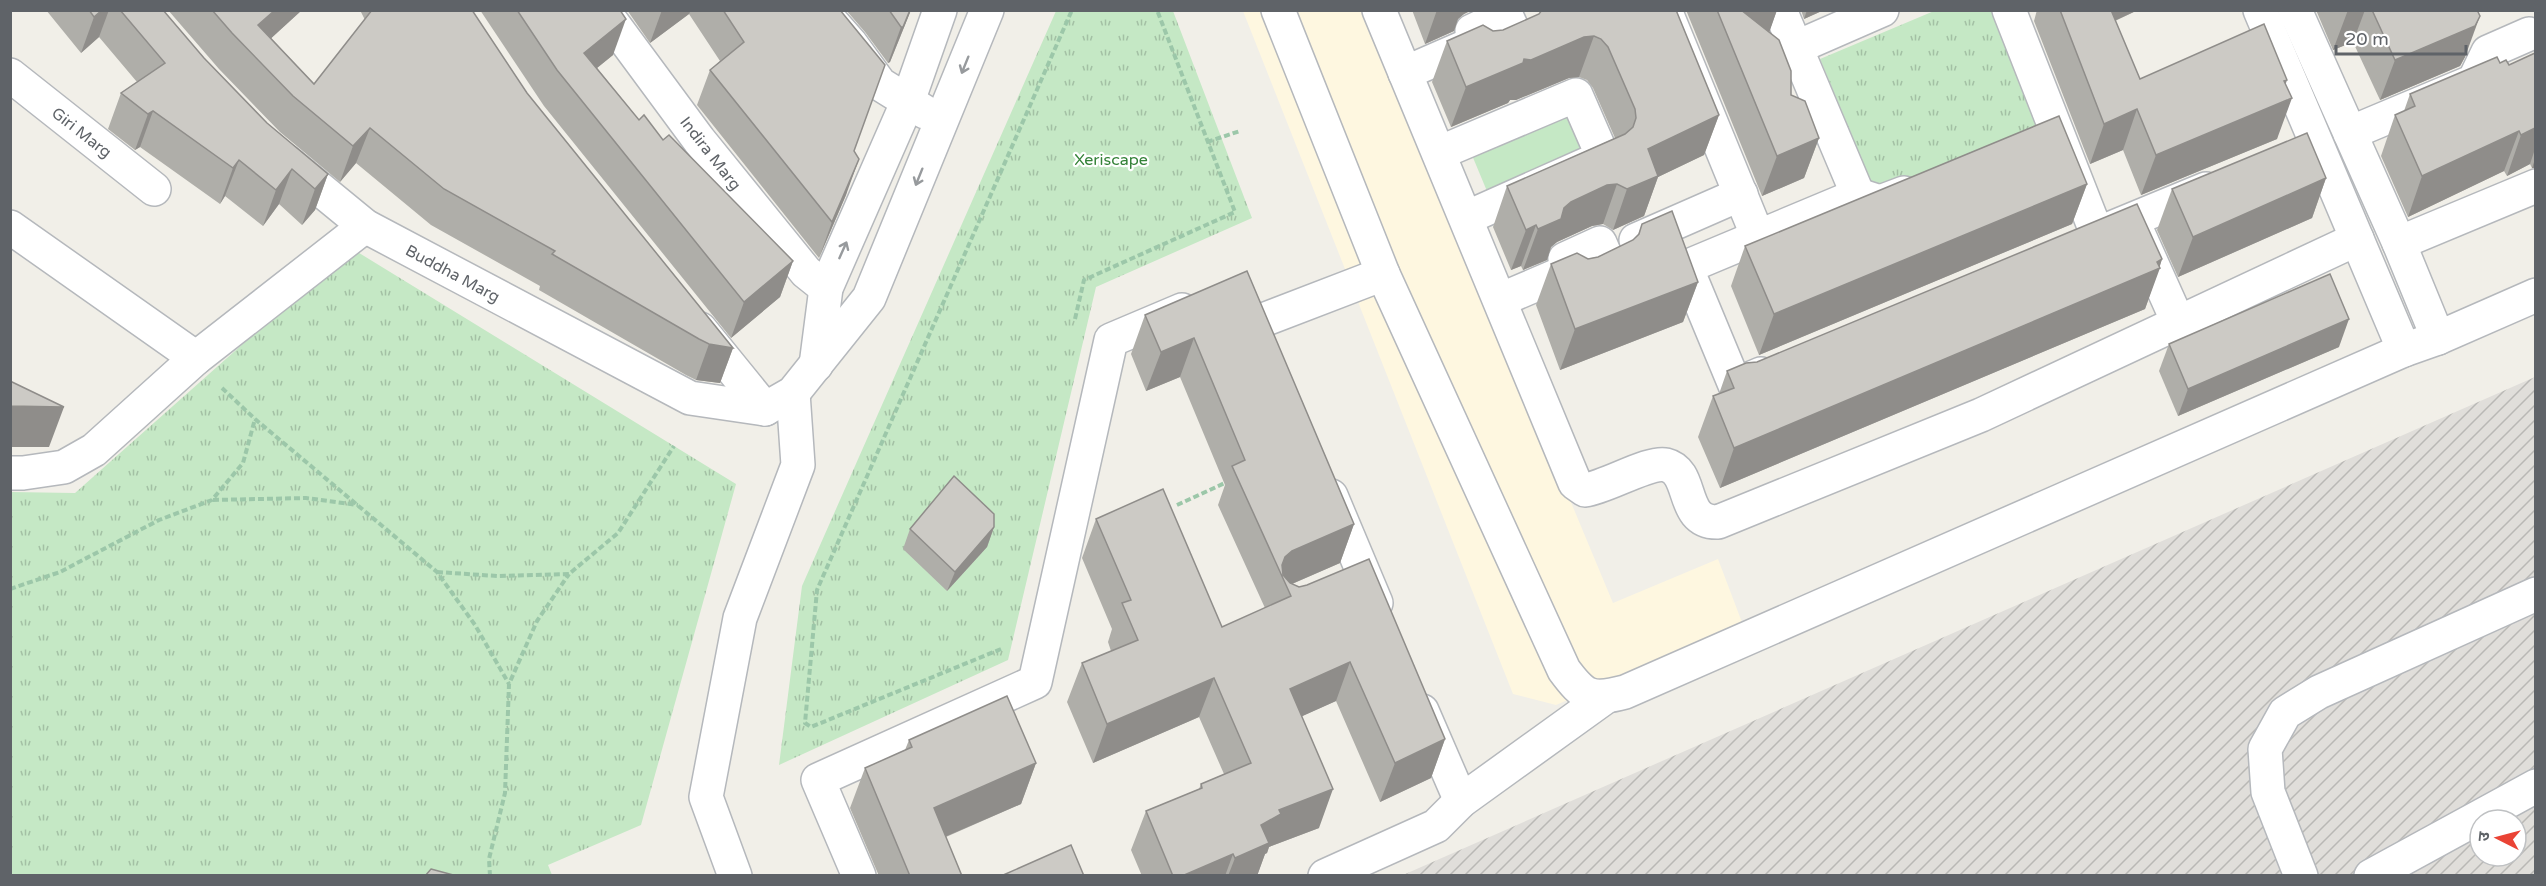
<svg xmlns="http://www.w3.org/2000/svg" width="2546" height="886" viewBox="0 0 2546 886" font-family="'Varela Round','Noto Sans Devanagari',sans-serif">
<defs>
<pattern id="industrial-furrows" width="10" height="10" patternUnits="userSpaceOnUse" patternTransform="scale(1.5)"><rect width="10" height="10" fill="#e0deda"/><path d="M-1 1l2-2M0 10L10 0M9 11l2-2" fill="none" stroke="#b9b8b5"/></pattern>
<pattern id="park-tufts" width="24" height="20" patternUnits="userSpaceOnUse" patternTransform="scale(1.5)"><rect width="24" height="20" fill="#c5e8c5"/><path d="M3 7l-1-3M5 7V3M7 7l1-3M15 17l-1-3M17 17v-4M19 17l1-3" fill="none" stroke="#a3c0a4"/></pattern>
</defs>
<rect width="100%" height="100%" fill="#f1efe8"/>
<polygon fill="#fef7e0" points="1243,11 1366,11 1613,603 1718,559 1743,625 1556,705 1513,694"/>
<path fill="url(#industrial-furrows)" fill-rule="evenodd" d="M2535,377v498h-1132zM2480,820h36v36h-36z"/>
<g fill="url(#park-tufts)">
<polygon points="1056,11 1173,11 1252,218 1096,287 1008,660 779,765 802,586"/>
<polygon points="1934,11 1994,11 2041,124 1876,194 1820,59"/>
<polygon points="351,248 736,484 641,825 548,865 552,875 11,876 11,492 75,493"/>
</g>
<polygon fill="#c5e8c5" points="1571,105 1591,153 1489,196 1469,148"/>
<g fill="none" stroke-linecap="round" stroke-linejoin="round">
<g stroke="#b5b8bc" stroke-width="36">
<g id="minor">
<polyline points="603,10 699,140 806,272 826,288"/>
<polyline points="821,10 851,44 880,84 925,112"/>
<path d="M1278,10l105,264 181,396c20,27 27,31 61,22l779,-342 34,-12 98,-43"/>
<path d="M1379,10l196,473 10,7c22,-3 64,-29 81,-25 29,7 13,58 52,57l263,-107 376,-176"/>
<polyline points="1665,10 1758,237"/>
<polyline points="1780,10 1858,195"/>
<polyline points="2009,10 2097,234"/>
<polyline points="2260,10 2404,350"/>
<polyline points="2295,10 2399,243 2438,338"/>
<polygon points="1506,15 1516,37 1481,53 1472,31"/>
<polyline points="1795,48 1882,10"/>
<polyline points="1405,73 1476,42"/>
<polyline points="10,75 154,189"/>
<polyline points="2350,133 2474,81 2488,52 2529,34"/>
<polyline points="1439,153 1576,95 1603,157 1466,218"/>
<polyline points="287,162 365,226 690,398 765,409 793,393 869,298 987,10"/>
<polyline points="10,227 196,358"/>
<polyline points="2102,232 2206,189"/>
<polyline points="2139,235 2178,322"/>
<polyline points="1636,240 1741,194"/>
<polygon points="1600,243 1609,264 1575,281 1565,259"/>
<polyline points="2399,243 2536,186"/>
<polyline points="1500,300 1570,270"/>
<polyline points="1258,322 1383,274"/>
<polyline points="700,329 765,409"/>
<polyline points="816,365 826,288 908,101 940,10"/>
<polyline points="1761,374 1735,385 1686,267 1858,195 1880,202 1904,193"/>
<polyline points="10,473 23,473 64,467 94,450 196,358 365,226"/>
<polyline points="1331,496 1376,603"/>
<polyline points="1422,711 1461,801"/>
<polyline points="735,876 706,797 740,618 798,465 793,393"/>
<polyline points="859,876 818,780 1035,682 1111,340 1182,310"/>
<polyline points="1325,876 1436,826 1461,801 1604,698"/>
<polyline points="2301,876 2268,792 2265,749 2285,713 2319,692 2536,594"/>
<polyline points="2371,876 2536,786"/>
</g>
</g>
<g stroke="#9cc7a9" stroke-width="4" stroke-dasharray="6 3" stroke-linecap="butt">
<polyline points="1207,142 1240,131"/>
<polyline points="1075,319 1084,280 1235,212 1157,10"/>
<polyline points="222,388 255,419 437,572 475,625 509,684"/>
<polyline points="213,500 306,498 358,505"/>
<polyline points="1177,505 1227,482"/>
<polyline points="437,572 497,576 569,574 618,533 674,446"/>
<polyline points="10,589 60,572 159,520 212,500 243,463 255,419"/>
<polyline points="1001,649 811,727 805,723 817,590 1072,10"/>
<polyline points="490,876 489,859 505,793 509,684 537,621 569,574"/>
</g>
<use href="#minor" stroke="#fff" stroke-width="33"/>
</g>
<g fill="#afaea9">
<polygon points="46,10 163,10 204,58 267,123 328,174 315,210 302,225 279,204 263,226 225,196 220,204 140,147 135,150 108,129 121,93 137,82 99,37 81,53"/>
<polygon points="168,10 302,10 271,38 314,84 365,20 360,10 472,10 527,93 733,348 720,383 696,380 686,375 539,290 540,286 431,225 356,163 340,182 280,132 219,69"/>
<polygon points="480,10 620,10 613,55 597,68 639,120 663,140 793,261 780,297 731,338 544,106"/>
<polygon points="627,10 840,10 854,151 846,195 819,258 697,105 710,70 720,61 689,14 650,43"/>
<polygon points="846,10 911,10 890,62 888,63 865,32"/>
<polygon points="1412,10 1472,10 1464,14 1458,19 1454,31 1425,44"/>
<polygon points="1676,10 1719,115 1704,155 1658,177 1644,216 1613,230 1603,224 1592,226 1557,242 1551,247 1547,260 1523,270 1521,266 1511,270 1493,227 1507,186 1615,138 1593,88 1587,80 1579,77 1569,78 1516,100 1510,100 1508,103 1451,127 1432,82 1447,41 1503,30 1539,14"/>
<polygon points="1686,10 1777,10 1769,32 1791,95 1819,138 1804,178 1762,196"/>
<polygon points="1801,10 1824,10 1804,19"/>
<polygon points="2037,10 2138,10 2115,21 2140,79 2286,85 2277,139 2141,195 2123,150 2090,164 2034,21"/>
<polygon points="2316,10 2477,10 2465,57 2460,66 2380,100 2353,42 2333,50"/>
<polygon points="2535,53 2535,168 2532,168 2530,164 2507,176 2504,171 2408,217 2381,156 2395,115 2404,111 2410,94 2500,63 2509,65"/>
<polygon points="2326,178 2312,218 2178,277 2157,230 2172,189"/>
<polygon points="2087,184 2072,224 1759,355 1731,286 1745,246"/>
<polygon points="1642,224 1698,282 1683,322 1560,370 1536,305 1551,264 1598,257 1633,240 1638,235"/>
<polygon points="2162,259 2145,309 1720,488 1698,437 1713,396 1719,394 1727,371 1757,362"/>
<polygon points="1247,271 1354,524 1340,563 1292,584 1445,739 1431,778 1380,802 1336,701 1302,716 1319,828 1269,847 1267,853 1265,854 1257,876 1142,876 1131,850 1146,811 1199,789 1201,784 1224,774 1199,717 1093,763 1067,702 1082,663 1111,651 1108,642 1112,629 1082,558 1096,519 1222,627 1265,608 1218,505 1225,485 1180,377 1146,391 1131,354 1145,315"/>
<polygon points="2169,344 2339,347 2178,416 2159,371"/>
<polygon points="994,527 987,547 947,591 903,549 910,529"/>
<polygon points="909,740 1036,763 1021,804 946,837 962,876 879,876 850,808 865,768 905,750"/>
</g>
<g fill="#8f8d8a">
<polygon points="102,10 109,10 99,37 81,53 94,17"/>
<polygon points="275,10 302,10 253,55 258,25"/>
<polygon points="662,10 691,10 689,14 650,43"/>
<polygon points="910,10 911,10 890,62 888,63 901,27"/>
<polygon points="1437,10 1472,10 1464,14 1458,19 1454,31 1425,44"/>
<polygon points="1740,10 1777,10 1769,33"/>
<polygon points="1807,10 1824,10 1804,19"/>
<polygon points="2096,10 2138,10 2088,33"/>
<polygon points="2348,10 2365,10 2353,42 2333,50"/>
<polygon points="2480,16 2465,57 2460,66 2380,100 2395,60"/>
<polygon points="626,19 613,55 571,89 584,53"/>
<polygon points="1594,36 1579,77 1569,78 1516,100 1510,100 1508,103 1451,127 1466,87 1524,59 1584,37"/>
<polygon points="2287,80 2279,104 2292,98 2277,139 2141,195 2156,155"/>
<polygon points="2137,109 2123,150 2090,164 2104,124"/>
<polygon points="153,111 140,147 135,150 148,114"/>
<polygon points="1719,115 1704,155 1658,177 1644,216 1613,230 1627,189 1648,149"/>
<polygon points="370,128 356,163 340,182 353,146"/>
<polygon points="2535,128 2535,149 2530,164 2507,176 2521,135"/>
<polygon points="2519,131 2504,171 2408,217 2422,176"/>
<polygon points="1819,138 1804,178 1762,196 1777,156"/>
<polygon points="859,159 846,195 819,258 832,222"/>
<polygon points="2535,159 2535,168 2532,168"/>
<polygon points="239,160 225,196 220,204 233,168"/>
<polygon points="292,169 279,204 263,226 276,190"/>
<polygon points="328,174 315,210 302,225 315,189"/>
<polygon points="2326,178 2312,218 2178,277 2193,237"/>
<polygon points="1617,184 1603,224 1592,226 1557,242 1551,247 1547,260 1523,270 1538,229 1571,202 1607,185"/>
<polygon points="2087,184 2072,224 1759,355 1774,314"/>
<polygon points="1536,225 1521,266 1511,270 1526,230"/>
<polygon points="2162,259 2159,269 2160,268 2145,309 1720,488 1734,448"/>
<polygon points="793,261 780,297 731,338 744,302"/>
<polygon points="1698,282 1683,322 1560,370 1575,329"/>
<polygon points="2349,319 2339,347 2178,416 2188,389"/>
<polygon points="1194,338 1180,377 1146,391 1161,352"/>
<polygon points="709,344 733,348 720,383 696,380"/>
<polygon points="10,406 64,407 49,447 10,447"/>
<polygon points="1354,524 1340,563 1287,586 1280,571 1285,557 1292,551"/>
<polygon points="994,527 987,547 947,591 955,572"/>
<polygon points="1350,662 1336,701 1276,728 1290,689"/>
<polygon points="1214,678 1199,717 1093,763 1107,724"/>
<polygon points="1445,739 1431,778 1380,802 1395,763"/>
<polygon points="1036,763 1021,804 919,848 934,808"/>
<polygon points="1333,789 1319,828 1269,847 1267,853 1265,854 1257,876 1228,876 1235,858 1261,825 1279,810"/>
<polygon points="1233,854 1225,876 1182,876"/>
</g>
<g fill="#cccac5" stroke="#8f8d8a" stroke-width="1.5">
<polygon points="89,10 102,10 94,17"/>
<polygon points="120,10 163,10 204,58 267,123 328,174 315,189 292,169 276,190 239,160 233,168 153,111 148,114 121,93 165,63"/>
<polygon points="212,10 275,10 258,25 314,84 372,10 472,10 527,93 733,348 709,344 699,339 552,254 555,251 444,189 370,128 353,146 293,96 232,33"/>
<polygon points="517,10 620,10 626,19 584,53 639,120 644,115 663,140 669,135 793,261 744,302 557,70"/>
<polygon points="723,10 840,10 885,65 854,151 859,159 832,222 710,70 744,42"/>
<polygon points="889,10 910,10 903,27 901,27"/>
<polygon points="1542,10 1676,10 1719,115 1648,149 1658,176 1627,189 1617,184 1607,185 1571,202 1564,208 1561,219 1538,229 1536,225 1526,230 1507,186 1625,134 1633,127 1636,118 1635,109 1608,47 1601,39 1594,36 1584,37 1531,60 1524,59 1523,63 1466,87 1447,41 1483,25 1493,31 1503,30 1539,14"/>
<polygon points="1717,10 1741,10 1779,40 1791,71 1791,95 1805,101 1819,138 1777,156"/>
<polygon points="2060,10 2111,10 2140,79 2264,24 2287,80 2284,81 2292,98 2156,155 2137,109 2104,124"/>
<polygon points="2372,10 2477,10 2480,16 2475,26 2395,60"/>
<polygon points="2535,53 2535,128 2521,135 2519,131 2422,176 2395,115 2415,106 2410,94 2497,57 2500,63 2506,60 2509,65"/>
<polygon points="2059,116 2087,184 1774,314 1745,246"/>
<polygon points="2307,133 2326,178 2193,237 2172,189"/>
<polygon points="2137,204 2162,259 2157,262 2160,268 1734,448 1713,396 1734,388 1727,371 1746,363 1757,362"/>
<polygon points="1672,211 1698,282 1575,329 1551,264 1577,253 1588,259 1598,257 1633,240 1639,234 1642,224"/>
<polygon points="1247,271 1354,524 1292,551 1285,557 1282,565 1283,575 1290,583 1299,587 1307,585 1369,559 1445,739 1395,763 1350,662 1290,689 1333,789 1279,810 1281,814 1261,825 1269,843 1235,858 1233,854 1182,876 1173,876 1146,811 1202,788 1201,784 1251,763 1214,678 1107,724 1082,663 1138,640 1122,603 1131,600 1096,519 1163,489 1222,627 1291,596 1232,466 1245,460 1194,338 1161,352 1145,315"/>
<polygon points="2330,274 2349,319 2188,389 2169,344"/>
<polygon points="10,381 64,407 10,406"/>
<polygon points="954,476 994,514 994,527 955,572 910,529"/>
<polygon points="1007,696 1036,763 934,808 962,876 910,876 865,768 912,747 909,740"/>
<polygon points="1071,845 1084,876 1001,876"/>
<polygon points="431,869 457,876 425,876"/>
</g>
<defs><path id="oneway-shaft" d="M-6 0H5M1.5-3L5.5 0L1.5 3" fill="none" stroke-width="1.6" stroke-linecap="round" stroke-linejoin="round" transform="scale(1.5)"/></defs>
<g stroke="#979a9d">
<use href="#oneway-shaft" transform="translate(965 65) rotate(112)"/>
<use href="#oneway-shaft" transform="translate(919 177) rotate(112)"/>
<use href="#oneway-shaft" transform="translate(843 250) rotate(-66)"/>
</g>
<g text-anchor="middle" stroke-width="4.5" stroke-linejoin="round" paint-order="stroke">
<g font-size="16" fill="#5f6368" stroke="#fff">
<text transform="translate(82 132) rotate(38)" y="6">Giri Marg</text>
<text transform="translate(711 153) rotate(52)" y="6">Indira Marg</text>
<text transform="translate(453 273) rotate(28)" y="6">Buddha Marg</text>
</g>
<g font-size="16" fill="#348238" stroke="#fff">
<text x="1111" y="165">Xeriscape</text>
</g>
</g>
<rect width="2546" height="886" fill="none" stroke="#5f6368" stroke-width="24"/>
<g transform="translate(2498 838) rotate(276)"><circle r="28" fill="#ffffff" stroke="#bfc1c3" stroke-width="1.5"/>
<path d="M0-4.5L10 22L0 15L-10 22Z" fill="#ea4335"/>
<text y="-9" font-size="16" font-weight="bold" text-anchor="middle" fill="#5f6368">उ</text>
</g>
<path d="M2336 45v9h130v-9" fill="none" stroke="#5f6368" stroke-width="3"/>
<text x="2345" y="45" font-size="18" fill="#5f6368" stroke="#ffffff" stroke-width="4.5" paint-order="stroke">20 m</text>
</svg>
